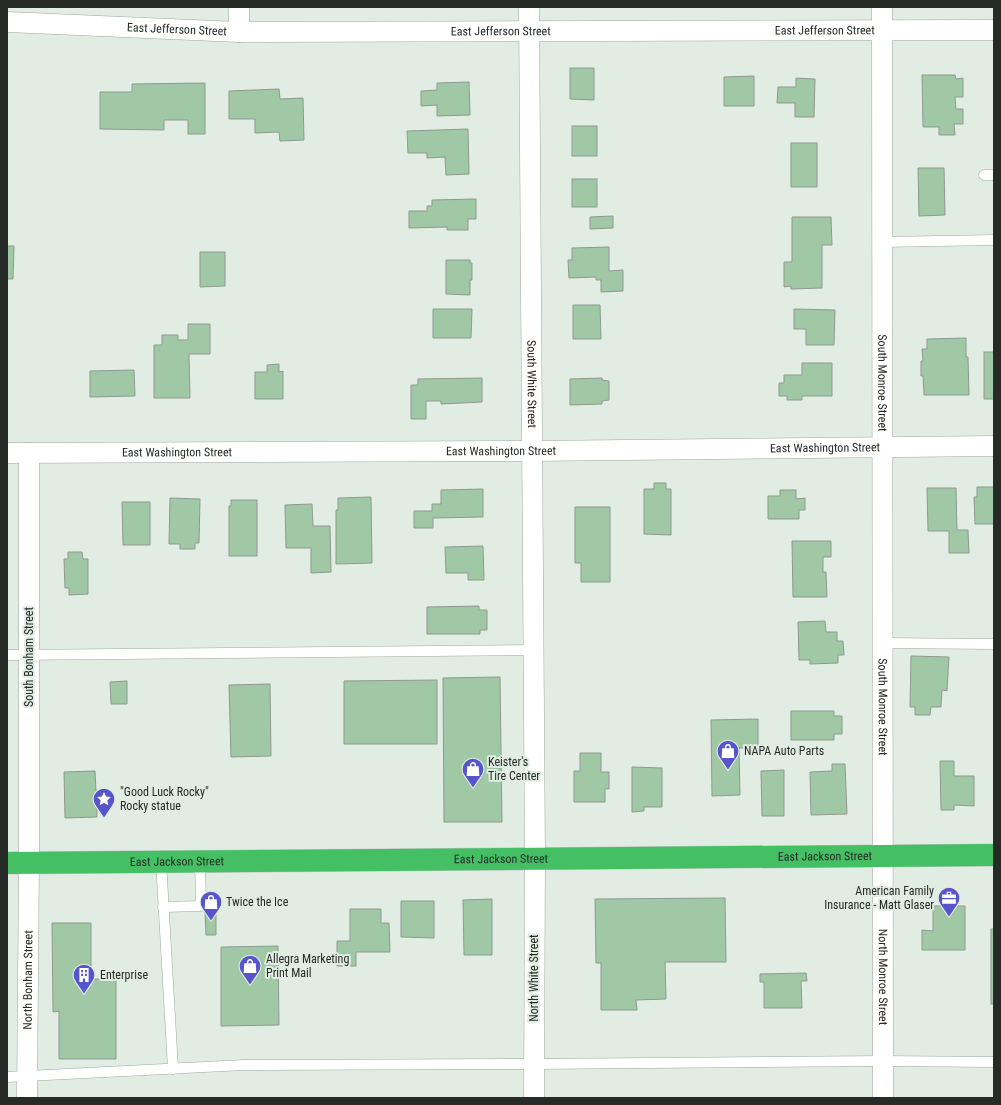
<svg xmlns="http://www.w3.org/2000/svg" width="1001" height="1105" viewBox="0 0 1001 1105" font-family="'Roboto Condensed',sans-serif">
<rect width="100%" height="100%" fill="#e1ece3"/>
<g fill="#a0c8a5" stroke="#909991">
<polygon points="570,68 594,68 594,100 570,99"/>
<polygon points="922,75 955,75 956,79 963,78 963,97 955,97 956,109 963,109 963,124 954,124 955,135 939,135 939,127 923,127"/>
<polygon points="754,76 754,106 724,106 724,77"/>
<polygon points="796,78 815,79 814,117 795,117 795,103 777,103 778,87 796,87"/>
<polygon points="469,82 470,115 437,116 437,105 421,106 421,91 437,90 437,83"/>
<polygon points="205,83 205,134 188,134 188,120 164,120 164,130 100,129 100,92 132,92 132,84"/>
<polygon points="279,89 280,99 303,98 304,140 280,141 279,132 255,133 255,119 229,119 229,91"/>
<rect x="572" y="126" width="25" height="30"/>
<polygon points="468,129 469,174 446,175 445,157 427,158 427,153 408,153 407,131"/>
<rect x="791" y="143" width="26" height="44"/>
<polygon points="918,168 944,168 945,215 919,216"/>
<rect x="572" y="179" width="25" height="28"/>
<polygon points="476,199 476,219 468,219 468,230 447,230 447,227 409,228 409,211 427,211 427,206 432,206 432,200"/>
<polygon points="613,216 613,228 590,229 590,217"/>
<polygon points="792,217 831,217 832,245 822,245 822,288 791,289 791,286 784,287 784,262 792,262"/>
<polygon points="7,246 14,246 13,279 7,279"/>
<polygon points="609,247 609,271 623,270 623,291 601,292 601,280 596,280 596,277 569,278 568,260 572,260 572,248"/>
<polygon points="200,252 225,252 225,286 200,287"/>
<polygon points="446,260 470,260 470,263 472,263 472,280 470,280 470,295 446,294"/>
<polygon points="573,305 600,305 601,339 573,339"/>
<polygon points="433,309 472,309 471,338 433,338"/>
<polygon points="794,309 835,310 834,345 806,345 806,329 794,329"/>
<polygon points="188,324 210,324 210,354 189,354 190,398 154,398 154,345 162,345 162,335 178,335 178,340 188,340"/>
<polygon points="966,338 966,357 968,357 969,395 924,395 923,376 921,376 921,361 923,361 922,349 927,349 927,339"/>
<rect x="984" y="352" width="10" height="47"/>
<polygon points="802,363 832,363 832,396 802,396 802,400 787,400 787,396 779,396 779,383 784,383 784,375 802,375"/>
<polygon points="279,364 279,372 283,371 283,399 255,399 255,372 267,372 267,365"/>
<polygon points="134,370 135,396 90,397 90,371"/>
<polygon points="482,378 482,402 441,404 441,401 426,401 426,419 411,419 411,385 418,385 418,379"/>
<polygon points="602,378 602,380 609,381 609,400 602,401 602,404 570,405 570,379"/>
<polygon points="654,483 666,483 666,489 671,489 671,535 644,534 644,489 654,489"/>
<polygon points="977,487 994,487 994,524 975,524 974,497 977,497"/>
<polygon points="927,488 956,488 957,530 968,530 969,553 949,553 949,531 928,531"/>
<polygon points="483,489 483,517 433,518 433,528 414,528 414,511 432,511 432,504 441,504 441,490"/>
<polygon points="780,490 796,490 796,499 805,498 805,510 799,510 799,519 768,519 768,496 780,496"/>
<polygon points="371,497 372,563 336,564 336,510 338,510 338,498"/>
<polygon points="170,498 200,499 199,543 195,543 195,549 180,549 180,544 169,544"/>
<polygon points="231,500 257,500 257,556 229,556 229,506 231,506"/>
<polygon points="122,502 150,502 150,545 123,545"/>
<polygon points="312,504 313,526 330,526 331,572 311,573 311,548 286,548 285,505"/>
<polygon points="575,507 610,507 610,582 581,582 581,563 575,563"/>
<polygon points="792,541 831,541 831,557 823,557 823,572 826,572 827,597 793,597"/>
<polygon points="483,546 484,580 468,580 468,573 446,573 445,547"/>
<polygon points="68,552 82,552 83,559 88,559 88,594 69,595 69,588 65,588 64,559 68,559"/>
<polygon points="479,606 479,610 487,610 487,630 480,630 480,634 427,634 427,607"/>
<polygon points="825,621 826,632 837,632 837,641 843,641 844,655 838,655 838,663 810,664 810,660 799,660 798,622"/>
<polygon points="911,656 949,657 947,691 942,690 941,707 931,707 930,715 915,715 915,707 910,707"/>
<polygon points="500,677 502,822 444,822 443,678"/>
<polygon points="437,680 437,744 344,744 344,681"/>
<polygon points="127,681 127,704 111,704 110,682"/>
<polygon points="270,684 271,756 231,757 229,685"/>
<polygon points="791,711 834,711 834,716 842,716 842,734 834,734 834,740 791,740"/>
<polygon points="758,719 758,748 739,748 740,795 712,796 711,720"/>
<polygon points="580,753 601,753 601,772 609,772 609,789 605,789 605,802 574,802 574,771 580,771"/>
<polygon points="940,761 954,761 954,776 974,776 974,806 954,805 954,810 941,810"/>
<polygon points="832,764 845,764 847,814 811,815 810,772 832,771"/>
<polygon points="632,767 662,768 662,807 644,807 644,811 632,812"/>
<polygon points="784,770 784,816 762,816 761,771"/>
<polygon points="95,771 96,791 107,791 107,808 97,808 97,817 65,818 64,772"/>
<polygon points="725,898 726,962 665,962 666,999 636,1000 637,1010 601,1010 601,963 596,963 595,899"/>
<polygon points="492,899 492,955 464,955 463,900"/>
<polygon points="401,901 434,901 434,938 401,937"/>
<polygon points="933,906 965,906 965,950 922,950 922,930 933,931"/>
<polygon points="350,909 381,909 381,923 389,923 390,952 356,952 356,966 337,966 337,941 350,941"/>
<polygon points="205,912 216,912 216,935 206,935"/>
<polygon points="52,923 91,923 91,979 116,979 116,1059 59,1059 59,1011 53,1012"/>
<rect x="991" y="929" width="3" height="75"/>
<polygon points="278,946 279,1025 221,1026 221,947"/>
<polygon points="806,973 807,981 801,981 802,1008 764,1008 764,982 760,982 760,974"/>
</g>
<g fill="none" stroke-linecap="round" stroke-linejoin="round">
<g stroke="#9ea8a0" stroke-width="11">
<g id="lane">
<polyline points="984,175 994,175"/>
<polyline points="882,242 994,240"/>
<polyline points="883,643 994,644"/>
<polyline points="7,655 534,650"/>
<polyline points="161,861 173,1069"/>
<polyline points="163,907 201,906 200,861"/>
<polyline points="7,1077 244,1065 534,1064 883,1061 994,1062"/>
</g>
</g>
<g stroke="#9ea8a0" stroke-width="21">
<g id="street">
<polyline points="239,7 239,32"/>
<path id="s1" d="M529,7l6,851 -1,240"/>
<path id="s2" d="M882,7l1,1091"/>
<path id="s3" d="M7,22l232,10 755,-2"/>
<path id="s4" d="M7,453l525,-2 462,-5"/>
<path id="s5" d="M27,1098l2,-236v-409"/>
</g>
</g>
<g stroke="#c7c8c7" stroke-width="23">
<g id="highway">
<path id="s6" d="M7,863l987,-8"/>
</g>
</g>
<use href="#lane" stroke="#fff" stroke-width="10"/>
<use href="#street" stroke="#fff" stroke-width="20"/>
<use href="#highway" stroke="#44bf64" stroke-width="22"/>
</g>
<defs>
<g id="shop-pin" transform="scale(1.15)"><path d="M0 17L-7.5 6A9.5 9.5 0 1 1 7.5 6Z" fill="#5755cc" stroke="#e1ece3"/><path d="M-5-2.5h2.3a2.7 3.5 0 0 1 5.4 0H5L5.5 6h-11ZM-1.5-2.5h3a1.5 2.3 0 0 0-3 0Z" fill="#fff"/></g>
<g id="sight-pin" transform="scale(1.15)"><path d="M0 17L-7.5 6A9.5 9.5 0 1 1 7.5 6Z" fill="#5755cc" stroke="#e1ece3"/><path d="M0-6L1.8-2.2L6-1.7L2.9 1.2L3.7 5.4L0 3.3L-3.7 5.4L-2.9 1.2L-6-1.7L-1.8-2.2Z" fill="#fff"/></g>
<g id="office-pin" transform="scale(1.15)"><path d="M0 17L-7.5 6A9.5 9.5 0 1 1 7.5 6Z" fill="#5755cc" stroke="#e1ece3"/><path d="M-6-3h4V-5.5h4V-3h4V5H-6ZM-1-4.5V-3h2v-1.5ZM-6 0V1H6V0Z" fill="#fff"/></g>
<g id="building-pin" transform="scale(1.15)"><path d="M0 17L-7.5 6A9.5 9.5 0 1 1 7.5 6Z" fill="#5755cc" stroke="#e1ece3"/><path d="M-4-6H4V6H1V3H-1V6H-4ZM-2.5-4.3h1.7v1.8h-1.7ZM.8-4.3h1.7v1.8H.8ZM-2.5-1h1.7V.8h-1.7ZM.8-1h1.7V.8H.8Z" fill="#fff"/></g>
</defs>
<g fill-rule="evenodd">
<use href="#shop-pin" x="728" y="751"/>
<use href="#shop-pin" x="473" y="769"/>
<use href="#sight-pin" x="104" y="799"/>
<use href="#office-pin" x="949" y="898"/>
<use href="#shop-pin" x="211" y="902"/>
<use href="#shop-pin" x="250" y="966"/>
<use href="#building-pin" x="84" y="975"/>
</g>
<g text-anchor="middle" stroke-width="4" stroke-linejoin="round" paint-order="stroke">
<g font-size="12" fill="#272b27" stroke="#e1ece3">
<text dy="4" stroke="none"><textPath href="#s3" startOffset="170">East Jefferson Street</textPath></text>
<text dy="4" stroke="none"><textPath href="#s3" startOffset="818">East Jefferson Street</textPath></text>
<text dy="4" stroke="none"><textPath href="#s3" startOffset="494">East Jefferson Street</textPath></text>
<text dy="4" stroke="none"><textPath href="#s2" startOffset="376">South Monroe Street</textPath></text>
<text dy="4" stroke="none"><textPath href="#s1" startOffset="377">South White Street</textPath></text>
<text dy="4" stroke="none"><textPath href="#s4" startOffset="818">East Washington Street</textPath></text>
<text dy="4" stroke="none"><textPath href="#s4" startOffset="494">East Washington Street</textPath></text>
<text dy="4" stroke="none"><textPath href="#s4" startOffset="170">East Washington Street</textPath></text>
<text transform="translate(29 657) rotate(-90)" y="4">South Bonham Street</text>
<text dy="4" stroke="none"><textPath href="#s2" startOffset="700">South Monroe Street</textPath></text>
<text dy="4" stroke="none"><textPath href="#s6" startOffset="818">East Jackson Street</textPath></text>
<text dy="4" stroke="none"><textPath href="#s6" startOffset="494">East Jackson Street</textPath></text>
<text dy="4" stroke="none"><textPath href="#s6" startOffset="170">East Jackson Street</textPath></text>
<text dy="4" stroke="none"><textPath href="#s2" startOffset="970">North Monroe Street</textPath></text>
<text transform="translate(534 978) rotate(-90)" y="4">North White Street</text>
<text dy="4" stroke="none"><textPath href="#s5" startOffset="118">North Bonham Street</textPath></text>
</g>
<g font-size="12" fill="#272b27" stroke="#e1ece3" text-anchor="start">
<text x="744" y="755">NAPA Auto Parts</text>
<text x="488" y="766">Keister's<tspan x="488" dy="14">Tire Center</tspan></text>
<text x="120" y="796">"Good Luck Rocky"<tspan x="120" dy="14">Rocky statue</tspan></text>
<text x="934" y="895" text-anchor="end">American Family<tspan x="934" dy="14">Insurance - Matt Glaser</tspan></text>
<text x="226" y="906">Twice the Ice</text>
<text x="266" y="963">Allegra Marketing<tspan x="266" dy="14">Print Mail</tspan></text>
<text x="100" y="979">Enterprise</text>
</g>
</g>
<rect width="1001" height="1105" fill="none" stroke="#272b27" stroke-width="16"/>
</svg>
